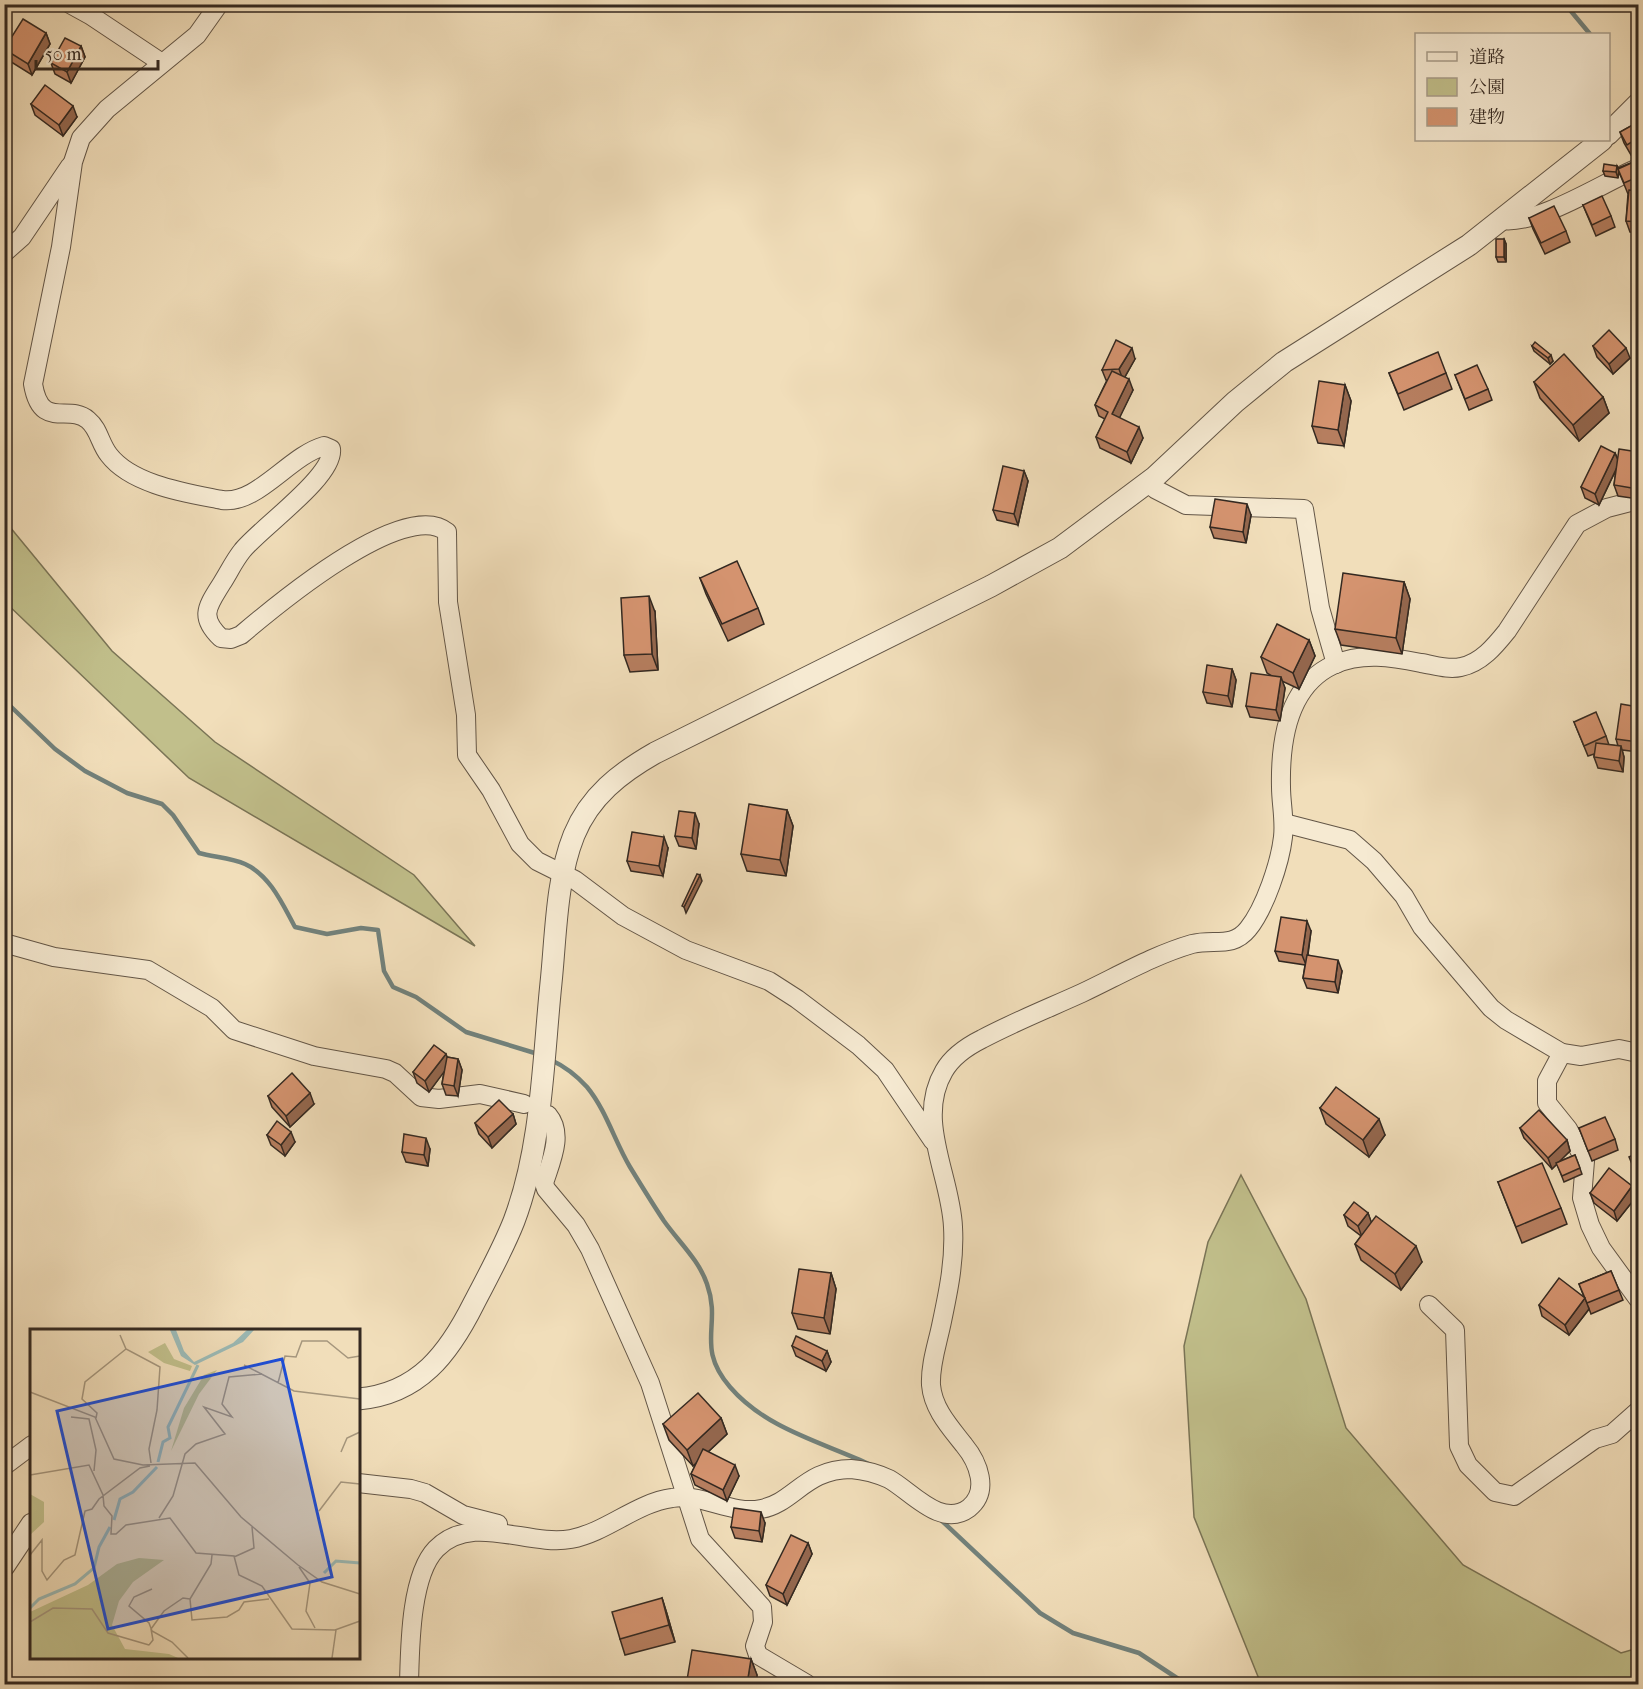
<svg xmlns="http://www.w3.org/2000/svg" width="1643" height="1689" viewBox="0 0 1643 1689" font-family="'IM FELL French Canon','Noto Serif JP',serif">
<rect width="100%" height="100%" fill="#f1deba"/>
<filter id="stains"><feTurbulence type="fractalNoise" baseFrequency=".00333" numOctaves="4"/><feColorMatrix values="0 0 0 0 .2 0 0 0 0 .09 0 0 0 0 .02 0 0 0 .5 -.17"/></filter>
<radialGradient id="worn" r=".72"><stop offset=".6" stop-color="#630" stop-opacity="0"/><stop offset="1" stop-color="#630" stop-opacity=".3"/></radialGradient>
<g fill="#c1bf8b" stroke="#7a7456" stroke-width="1.5">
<polygon points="5,521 112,651 215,742 414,875 475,946 189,778 5,602"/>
<polygon points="1241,1175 1306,1299 1346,1428 1463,1565 1621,1653 1638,1648 1638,1684 1261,1684 1194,1517 1184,1346 1208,1242"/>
</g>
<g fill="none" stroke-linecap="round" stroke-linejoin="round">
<g stroke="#72817b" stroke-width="4.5">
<polyline points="1565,4 1590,34"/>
<path d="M4,700l51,49 30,22 42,22 35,11 11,11 26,38c14,4 33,5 46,11 25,11 38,41 50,63l32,7 34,-6 17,2 6,41 9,16 23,10 50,35 72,22"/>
<path d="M551,1060c13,6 26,16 36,27 19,23 28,55 43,80 11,18 22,36 34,54 14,20 35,39 43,63 15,42 -12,62 23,103 36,42 92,55 141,78"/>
<polyline points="941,1520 1040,1613 1073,1633 1139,1653 1186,1684"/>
</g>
<g stroke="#635647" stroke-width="20">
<g id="minor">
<polyline points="70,4 90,15 162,63"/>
<path d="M219,4l-22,31 -90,74 -26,29 -8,24 -12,85 -28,137c8,47 35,19 55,36 11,9 12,24 21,35 23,30 78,38 113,45 35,5 67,-44 102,-54l7,3c4,27 -72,80 -89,102 -8,10 -13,21 -20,32 -14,23 -24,33 -1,55l10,1 10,-4c33,-28 164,-138 206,-103l1,70 18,113 1,40 24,35 29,54 17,17 38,19 48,36 63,34 83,31 28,18 61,46 27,25 48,71"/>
<path d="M1502,220c37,5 100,-37 136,-52"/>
<polyline points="4,253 22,237 70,166"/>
<polyline points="1155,489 1186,505 1304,509 1320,608 1336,664"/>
<polyline points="1284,823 1350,840 1374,861 1404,896 1422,927 1491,1008 1506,1020 1562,1053 1581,1056 1619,1049 1638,1053"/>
<polyline points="4,943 54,957 148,970 212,1008 234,1030 314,1056 386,1069 395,1073 421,1097 439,1099 480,1094 524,1104"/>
<polyline points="1562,1053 1547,1081 1547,1103 1568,1129 1585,1161 1582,1198 1590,1225 1601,1248 1638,1299"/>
<path d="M548,1115c16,19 3,46 -4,68l2,6 30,36 14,24 60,134 50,156 62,68 1,15 -8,24 3,9 49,29"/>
<polyline points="1429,1305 1455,1330 1459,1446 1468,1465 1495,1492 1514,1496 1595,1439 1612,1434 1638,1411"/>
<polyline points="4,1466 32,1445"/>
<polyline points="358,1483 411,1489 425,1493 463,1515 498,1524"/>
<path d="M409,1684c1,-36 1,-108 27,-135 36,-37 92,-2 135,-10 36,-7 65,-36 101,-41 30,-5 59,17 89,11 33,-6 44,-40 90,-40 12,1 27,5 38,10 22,12 52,50 80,29 21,-17 9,-46 -5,-63 -14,-18 -31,-36 -33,-60 -1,-20 6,-40 10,-59 7,-33 14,-65 12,-99 -2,-51 -38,-107 -9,-156 8,-14 24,-25 38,-32 32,-17 67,-31 100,-46 36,-17 72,-38 110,-49 21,-6 40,5 56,-15 17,-21 32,-66 35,-92 2,-17 -2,-34 -2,-50 -1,-45 7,-101 52,-122 29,-13 59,-8 88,-2 13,2 27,7 40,4 20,-4 34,-21 46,-36l70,-107 30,-16 31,-8"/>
</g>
</g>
<g stroke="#635647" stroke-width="23">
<g id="tertiary">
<polyline points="1608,134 1638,104"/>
<path d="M358,1399c61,-5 91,-46 116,-96 14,-27 29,-54 40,-82 28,-74 29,-160 37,-238 5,-48 5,-103 23,-148 16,-39 46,-62 81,-82l336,-167 69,-38 95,-71 80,-75 49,-40 185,-117 133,-105"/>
<polyline points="4,1566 32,1524"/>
</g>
</g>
<use href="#minor" stroke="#f6ead2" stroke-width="18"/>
<use href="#tertiary" stroke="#f6ead2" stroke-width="21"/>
</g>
<g fill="#b67e5f" stroke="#342921" stroke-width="1.5">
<polygon points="46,33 50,44 32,75 8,60 4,48"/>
<polygon points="81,46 85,57 71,83 55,74 51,63"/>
<polygon points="31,104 77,117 63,136 35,115"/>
<polygon points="1638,122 1638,151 1631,155 1624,143 1620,132"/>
<polygon points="1638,160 1638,190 1637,190 1638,191 1638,233 1630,232 1626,221 1628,194 1619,172 1618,178 1605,176 1603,171 1617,166 1618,168"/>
<polygon points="1583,205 1611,216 1615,227 1596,236"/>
<polygon points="1529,218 1566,231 1570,242 1545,254 1533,229"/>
<polygon points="1504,239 1506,244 1506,262 1498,262 1496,257"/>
<polygon points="1532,346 1553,361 1550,364 1534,351"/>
<polygon points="1593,346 1630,358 1613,374 1597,357"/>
<polygon points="1135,359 1125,377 1133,390 1119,418 1143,438 1131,463 1100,448 1096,437 1105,419 1099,416 1095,405 1107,380 1106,380 1102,370"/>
<polygon points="1389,373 1446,373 1452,389 1404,410"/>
<polygon points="1455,375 1488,389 1492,400 1469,410"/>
<polygon points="1534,382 1603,397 1609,413 1579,441 1540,398"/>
<polygon points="1345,385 1351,401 1344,446 1318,443 1312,426"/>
<polygon points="1638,452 1638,499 1618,496 1614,485 1616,470 1599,505 1585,498 1581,487 1615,453 1618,459"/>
<polygon points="1024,471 1028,481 1018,525 997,520 993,510"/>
<polygon points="1251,515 1246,543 1214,538 1210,527"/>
<polygon points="700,578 758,608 764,624 728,641 706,594"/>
<polygon points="1404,582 1410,599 1402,654 1341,645 1335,629"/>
<polygon points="655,612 658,670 630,672 624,655"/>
<polygon points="1309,640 1315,656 1299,689 1282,681 1285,688 1280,721 1250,717 1246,706 1272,676 1267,673 1261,657"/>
<polygon points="1232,669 1236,680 1232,707 1207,703 1203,692"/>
<polygon points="1638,707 1638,752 1622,750 1624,757 1623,772 1598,768 1594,757 1594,754 1588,756 1574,722 1606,736 1609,745 1618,746 1616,739"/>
<polygon points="787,810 793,826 786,876 747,871 741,854"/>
<polygon points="699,824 696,849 679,846 675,836"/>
<polygon points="668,848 663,876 631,871 627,861"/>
<polygon points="1638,891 1638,932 1634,921"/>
<polygon points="1311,931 1308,955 1342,971 1338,993 1307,988 1303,978 1305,965 1279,961 1275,951"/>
<polygon points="447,1057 458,1059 462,1070 458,1096 446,1095 442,1084 444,1071 429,1092 417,1083 413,1072"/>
<polygon points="268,1096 314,1104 290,1127 272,1107"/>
<polygon points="1320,1108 1385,1135 1369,1157 1326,1124"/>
<polygon points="513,1114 516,1124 492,1148 479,1134 475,1123"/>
<polygon points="1520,1128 1567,1140 1570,1151 1558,1162 1575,1155 1582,1174 1564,1182 1557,1164 1552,1169 1524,1138"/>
<polygon points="1579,1128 1615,1139 1618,1150 1592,1161"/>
<polygon points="267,1135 295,1142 285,1156 271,1145"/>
<polygon points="430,1149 428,1166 406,1162 402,1152"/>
<polygon points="1498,1182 1561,1208 1567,1224 1522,1243"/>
<polygon points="1590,1193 1636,1197 1617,1221 1594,1203"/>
<polygon points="1368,1213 1371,1222 1422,1262 1401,1290 1361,1260 1355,1244 1361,1236 1348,1226 1344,1215"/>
<polygon points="1611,1271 1623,1300 1591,1314 1588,1306 1589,1309 1569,1335 1542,1316 1539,1305 1584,1297 1579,1284"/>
<polygon points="831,1273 836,1289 830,1334 798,1329 792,1313"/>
<polygon points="792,1346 827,1351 831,1362 826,1371 796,1356"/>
<polygon points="721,1418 727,1434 708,1452 739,1476 727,1501 695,1485 691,1474 697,1462 693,1466 669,1440 663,1424"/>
<polygon points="765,1523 762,1542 735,1538 731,1527"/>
<polygon points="808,1543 812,1554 787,1605 770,1596 766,1585"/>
<polygon points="662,1598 667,1614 675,1642 625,1655 620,1639"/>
<polygon points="751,1659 757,1675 756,1684 689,1684 687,1680"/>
</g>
<g fill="#94674e" stroke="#342921" stroke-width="1.5">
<polygon points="46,33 50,44 32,75 28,64"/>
<polygon points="81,46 85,57 71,83 67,72"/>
<polygon points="73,106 77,117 63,136 59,125"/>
<polygon points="1617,166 1619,171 1618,178 1616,172"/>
<polygon points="1504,239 1506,244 1506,262 1504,257"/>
<polygon points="1132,348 1135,359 1123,380 1119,369"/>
<polygon points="1626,348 1630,358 1613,374 1609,364"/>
<polygon points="1551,355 1553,361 1550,364 1548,358"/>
<polygon points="1129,379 1133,390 1116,425 1112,414"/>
<polygon points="1345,385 1351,401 1344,446 1338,430"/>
<polygon points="1603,397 1609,413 1579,441 1573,425"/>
<polygon points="1139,427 1143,438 1131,463 1127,452"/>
<polygon points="1615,453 1619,463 1599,505 1595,494"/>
<polygon points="1024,471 1028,481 1018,525 1014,514"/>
<polygon points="1247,504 1251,515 1246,543 1243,532"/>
<polygon points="1404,582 1410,599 1402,654 1396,638"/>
<polygon points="649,596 655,612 658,670 652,654"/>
<polygon points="1309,640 1315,656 1299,689 1293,673"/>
<polygon points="1232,669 1236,680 1232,707 1228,696"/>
<polygon points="1281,677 1285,688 1280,721 1276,710"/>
<polygon points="1621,746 1624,757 1623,772 1619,761"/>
<polygon points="787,810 793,826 786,876 780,860"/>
<polygon points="695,813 699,824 696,849 692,838"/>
<polygon points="664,837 668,848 663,876 659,866"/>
<polygon points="700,875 702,881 686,913 684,907"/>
<polygon points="1307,921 1311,931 1306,965 1302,955"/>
<polygon points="1338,960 1342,971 1338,993 1335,982"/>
<polygon points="446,1054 450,1064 429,1092 425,1081"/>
<polygon points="458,1059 462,1070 458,1096 454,1086"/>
<polygon points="310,1093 314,1104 290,1127 286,1116"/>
<polygon points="513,1114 516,1124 492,1148 488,1137"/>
<polygon points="1379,1119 1385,1135 1369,1157 1363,1140"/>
<polygon points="291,1132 295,1142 285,1156 281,1145"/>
<polygon points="426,1138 430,1149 428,1166 424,1155"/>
<polygon points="1567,1140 1570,1151 1552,1169 1548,1158"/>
<polygon points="1632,1186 1636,1197 1617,1221 1614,1211"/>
<polygon points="1368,1213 1372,1224 1362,1237 1358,1226"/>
<polygon points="1416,1246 1422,1262 1401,1290 1395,1274"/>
<polygon points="831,1273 836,1289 830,1334 824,1318"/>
<polygon points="1585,1298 1589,1309 1569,1335 1565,1325"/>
<polygon points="827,1351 831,1362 826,1371 822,1361"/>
<polygon points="721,1418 727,1434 693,1466 687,1450"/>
<polygon points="735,1465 739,1476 727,1501 723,1490"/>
<polygon points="761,1512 765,1523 762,1542 759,1531"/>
<polygon points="808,1543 812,1554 787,1605 783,1594"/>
<polygon points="662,1598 667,1614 675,1642 669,1625"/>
<polygon points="751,1659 757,1675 756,1684 747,1684"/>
</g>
<g fill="#d4936f" stroke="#342921" stroke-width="1.5">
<polygon points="23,19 46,33 28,64 4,49"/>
<polygon points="65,38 81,46 67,72 51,63"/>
<polygon points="45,85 73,106 59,125 31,104"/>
<polygon points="1638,122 1638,138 1627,145 1620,132"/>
<polygon points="1638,160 1638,177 1624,183 1618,169"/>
<polygon points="1604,164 1617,166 1616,172 1603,171"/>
<polygon points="1629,190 1638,191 1638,222 1626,221"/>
<polygon points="1602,196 1611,216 1592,225 1583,205"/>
<polygon points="1554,206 1566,231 1541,243 1529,218"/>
<rect x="1496" y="239" width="8" height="18"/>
<polygon points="1609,330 1626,348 1609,364 1593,346"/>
<polygon points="1116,340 1132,348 1119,369 1102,370"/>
<polygon points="1535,342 1551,355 1548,358 1532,346"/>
<polygon points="1438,352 1446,373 1398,394 1389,373"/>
<polygon points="1564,354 1603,397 1573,425 1534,382"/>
<polygon points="1638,355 1638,371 1633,358"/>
<polygon points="1477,365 1488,389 1465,399 1455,375"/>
<polygon points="1112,371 1129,379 1112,414 1139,427 1127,452 1096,437 1108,412 1095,405"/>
<polygon points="1319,381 1345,385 1338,430 1312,426"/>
<polygon points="1601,446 1615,453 1595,494 1581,487"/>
<polygon points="1619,449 1638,452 1638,489 1614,485"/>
<polygon points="1003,466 1024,471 1014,514 993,510"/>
<polygon points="1215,499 1247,504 1243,532 1210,527"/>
<polygon points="737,561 758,608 722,624 700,578"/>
<polygon points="1343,573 1404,582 1396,638 1335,629"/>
<polygon points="649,596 652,654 624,655 621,598"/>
<polygon points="1277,624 1309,640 1293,673 1261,657"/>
<polygon points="1207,665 1232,669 1228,696 1203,692"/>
<polygon points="1251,673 1281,677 1276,710 1246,706"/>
<polygon points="1621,704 1638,707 1638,742 1616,739"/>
<polygon points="1596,712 1606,736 1584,746 1574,722"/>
<polygon points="1596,743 1621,746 1619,761 1594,757"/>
<polygon points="749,804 787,810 780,860 741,854"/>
<polygon points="679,811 695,813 692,838 675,836"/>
<polygon points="632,832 664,837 659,866 627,861"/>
<polygon points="697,874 700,875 684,907 682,906"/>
<polygon points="1638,891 1638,922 1634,921"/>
<polygon points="1281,917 1307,921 1302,955 1275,951"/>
<polygon points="1307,955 1338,960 1335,982 1303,978"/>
<polygon points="434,1045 446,1054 425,1081 413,1072"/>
<polygon points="447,1057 458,1059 454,1086 442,1084"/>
<polygon points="292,1073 310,1093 286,1116 268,1096"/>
<polygon points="1336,1087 1379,1119 1363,1140 1320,1108"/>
<polygon points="499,1100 513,1114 488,1137 475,1123"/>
<polygon points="1539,1110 1567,1140 1548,1158 1520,1128"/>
<polygon points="1605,1117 1615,1139 1588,1151 1579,1128"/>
<polygon points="277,1121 291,1132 281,1145 267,1135"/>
<polygon points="404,1134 426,1138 424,1155 402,1152"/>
<polygon points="1638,1153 1638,1175 1637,1176 1629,1157"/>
<polygon points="1575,1155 1580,1168 1562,1176 1556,1163"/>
<polygon points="1542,1163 1561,1208 1516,1227 1498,1182"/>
<polygon points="1609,1168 1632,1186 1614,1211 1590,1193"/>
<polygon points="1354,1202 1368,1213 1358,1226 1344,1215"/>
<polygon points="1376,1216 1416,1246 1395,1274 1355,1244"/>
<polygon points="799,1269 831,1273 824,1318 792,1313"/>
<polygon points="1611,1271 1619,1290 1587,1303 1579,1284"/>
<polygon points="1559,1278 1585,1298 1565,1325 1539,1305"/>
<polygon points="796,1336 827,1351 822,1361 792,1346"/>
<polygon points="698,1393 721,1418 687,1450 663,1424"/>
<polygon points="703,1449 735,1465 723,1490 691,1474"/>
<polygon points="734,1508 761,1512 759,1531 731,1527"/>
<polygon points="791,1535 808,1543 783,1594 766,1585"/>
<polygon points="662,1598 669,1625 620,1639 612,1612"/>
<polygon points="692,1650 751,1659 747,1684 715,1684 687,1680"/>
</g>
<g transform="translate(30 1329)">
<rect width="330" height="330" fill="#f1deba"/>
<path d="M135,14l9,16 18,7 -2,5 -26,-8 -16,-11zM187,41l-18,24 -28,57 13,-43 20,-33zM0,165l14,8v20l-14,13zM109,229l25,2 -31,22 -14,19 -7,24 13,24 44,5 9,4h-148v-46l58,-27 29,-21z" fill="#c1bf8b"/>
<path d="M140,1h6l8,21 10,11 39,-19 14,-13h7l-11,12 -48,23 -14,-9z" fill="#9cbbb7"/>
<path fill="none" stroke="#9cbbb7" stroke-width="3" d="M128,133l5,-20 7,-4 -2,-11 30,-62M84,191l6,-21 13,-7 24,-25M294,244l12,-12 24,2M0,279l9,-9 36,-15 19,-16 5,-21 11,-20"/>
<path fill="none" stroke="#a5967d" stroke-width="1.5" d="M90,6l6,14 34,18 -3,43 -8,39 2,14M214,36l50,26 66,8M248,54l7,-27 11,1 6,-16h25l21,17 12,-2M0,63l65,25 19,42 29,6 52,-2 46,54 57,48 24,17 38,12M41,88l18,2 7,31 -2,21M66,89l1,-5 -15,-14 3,-17 41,-33M311,123l6,-14 13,-6M0,146l59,-10 14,30 1,11 8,10 -1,18h5l10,-9 44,-7 26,35 38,3 5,19 23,11 30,43 43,1 25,-9M289,182l22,-29 19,2M129,189l14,-22 12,-42 11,-10 29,-10 -21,-27 28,10 -10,-13 7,-27 33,-3M0,226l12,-15v31l5,9 17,-20 11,-5 10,-44 7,-2 7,-10 41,-31 10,-2M182,226l-1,9 -21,35 2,21 35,-3 12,-7 5,-8 25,-3M204,228l20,-9 -2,-21M269,238l11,16 -4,28 9,17M122,260l-18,8 -5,9 20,17 3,8 20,11 16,16M0,293l23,-14 39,1 16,24 41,12M119,316l4,-5 -2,-11 13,-18 19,-13 7,1M302,329l4,-28"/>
<path fill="#1d4ed8" fill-opacity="0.15" stroke="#1d4ed8" stroke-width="3" d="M252,30l50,218 -224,52 -51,-218z"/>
<rect width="330" height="330" fill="none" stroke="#342921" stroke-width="3"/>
</g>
<rect width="1643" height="1689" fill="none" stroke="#f1deba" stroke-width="24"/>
<rect x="6" y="6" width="1631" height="1677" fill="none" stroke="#342921" stroke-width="3"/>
<rect x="12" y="12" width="1619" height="1665" fill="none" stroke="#342921" stroke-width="1.5"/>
<rect x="1415" y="33" width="195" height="108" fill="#f6ead2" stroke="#a89d8b" stroke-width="1.5"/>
<rect x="1427" y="52" width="30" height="9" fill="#f6ead2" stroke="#a89d8b" stroke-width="1.5"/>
<text x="1469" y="63" font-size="18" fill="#342921">道路</text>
<rect x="1427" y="78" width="30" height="18" fill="#c1bf8b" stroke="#a89d8b" stroke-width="1.5"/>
<text x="1469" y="93" font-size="18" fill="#342921">公園</text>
<rect x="1427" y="108" width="30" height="18" fill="#d4936f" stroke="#a89d8b" stroke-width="1.5"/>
<text x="1469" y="123" font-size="18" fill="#342921">建物</text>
<path d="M36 60v9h122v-9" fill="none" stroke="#342921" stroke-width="3"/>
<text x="45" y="60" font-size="18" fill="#342921" stroke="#f6ead2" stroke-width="4.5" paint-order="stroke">50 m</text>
<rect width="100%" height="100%" filter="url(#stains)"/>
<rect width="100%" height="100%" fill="url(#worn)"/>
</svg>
